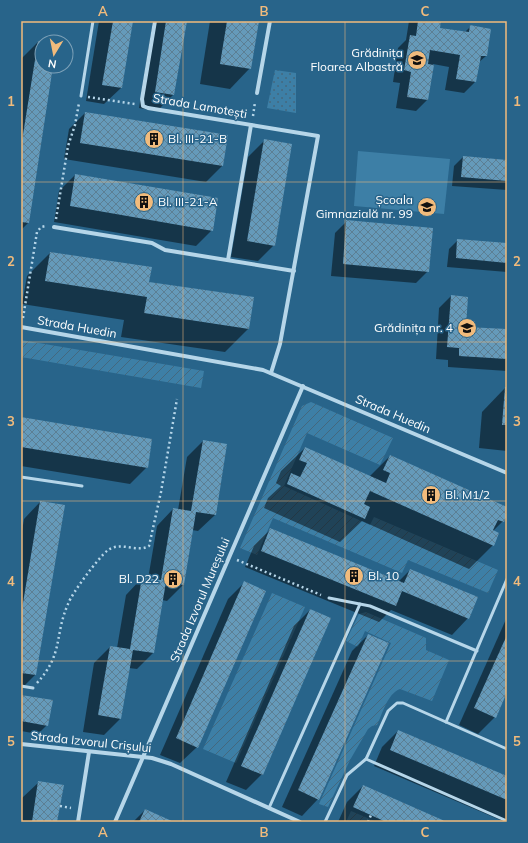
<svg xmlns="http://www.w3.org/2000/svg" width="528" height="843" viewBox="0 0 528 843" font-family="Mulish,sans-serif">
<defs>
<pattern id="park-dots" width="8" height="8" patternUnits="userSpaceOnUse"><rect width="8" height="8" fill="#3d7fa6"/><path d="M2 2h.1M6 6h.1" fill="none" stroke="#44687e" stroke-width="1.8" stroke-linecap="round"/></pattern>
<pattern id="garden-furrows" width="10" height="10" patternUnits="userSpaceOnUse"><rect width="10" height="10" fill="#3d7fa6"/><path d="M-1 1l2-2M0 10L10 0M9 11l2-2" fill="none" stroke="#44687e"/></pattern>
<pattern id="building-cross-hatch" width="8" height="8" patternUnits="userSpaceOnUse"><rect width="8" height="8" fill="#659aba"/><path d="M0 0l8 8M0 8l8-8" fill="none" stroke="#5c7f94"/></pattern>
</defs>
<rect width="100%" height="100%" fill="#28648a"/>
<polygon fill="#3d7fa6" points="358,151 450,159 444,214 354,206"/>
<polygon fill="url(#park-dots)" points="275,70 296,73 296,113 267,108"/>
<g fill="url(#garden-furrows)">
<polygon points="21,340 204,371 201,388 21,357"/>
<polygon points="311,402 393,438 380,465 307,433 284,486 370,525 374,517 498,570 488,593 408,560 402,573 273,518 257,555 240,548 302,406"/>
<polygon points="272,593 305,607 236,763 203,749"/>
<path d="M366,612l60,26v12l23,10 -17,41 -32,-12c-13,5 -17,24 -23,36l-5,1 -4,3 -18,31 -22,47 -9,-3 72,-161 -26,-12 -7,16 -12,-6 13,-27z"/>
<polygon points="351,811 377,822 346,822"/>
</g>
<g fill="#0007">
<polygon points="99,21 132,21 121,88 104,104 86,101"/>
<polygon points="153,21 186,21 173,95 157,111 139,108"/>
<polygon points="210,21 258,21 250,68 230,89 200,84"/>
<polygon points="409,21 440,21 439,29 464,33 471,26 486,56 478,63 475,82 464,93 445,90 449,67 433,64 427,100 416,111 396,108 400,83 393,82 398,48 406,40"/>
<polygon points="38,42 42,43 42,66 52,66 28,223 21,230 21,63 22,58"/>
<polygon points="85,113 227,136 222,166 206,182 64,159 69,129"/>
<polygon points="264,141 274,245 258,261 231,257 248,157"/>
<polygon points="463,157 507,161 507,190 452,186 454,166"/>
<polygon points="75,175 212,230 196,246 54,222 59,191"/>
<polygon points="347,221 428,271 416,283 331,276 335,233"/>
<polygon points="458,240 507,244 507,272 447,267 449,249"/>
<polygon points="50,253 148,283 248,329 225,352 121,337 124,320 22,304 27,276"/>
<polygon points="451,296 467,298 465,328 507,330 507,371 448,367 448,360 436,359 439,308"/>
<polygon points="505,388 507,388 507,451 479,448 482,412"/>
<polygon points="21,418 147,467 130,484 21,466"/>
<polygon points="203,441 215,515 198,531 192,530 184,584 167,601 162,600 153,653 137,669 129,668 120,719 104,735 83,732 94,663 110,647 117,648 126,595 142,578 148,579 157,526 173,509 178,510 187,457"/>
<polygon points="305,448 369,477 390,456 507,508 507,513 503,521 493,531 493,545 469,569 362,521 340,542 264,508 268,498 281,486 276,483 281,471"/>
<polygon points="40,502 35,675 21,689 21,537 24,519"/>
<polygon points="270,530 398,582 410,570 468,618 452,635 391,610 379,622 245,567 254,546"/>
<polygon points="244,583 197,747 180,763 160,755 228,599"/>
<polygon points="310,610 262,774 246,790 226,782 294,626"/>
<polygon points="507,617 507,690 495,717 478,734 459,725"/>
<polygon points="368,635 318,799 302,816 282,807 352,651"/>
<polygon points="21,696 47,725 38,734 21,731"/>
<polygon points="398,731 507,777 507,819 505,822 374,766 382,747"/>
<polygon points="39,782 56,822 21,822 22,798"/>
<polygon points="363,786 445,822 338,822 347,802"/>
<polygon points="145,810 171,822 133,822"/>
</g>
<g fill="url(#building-cross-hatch)">
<polygon points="113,21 133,21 122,88 102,85"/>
<polygon points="166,21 187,21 174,95 155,92"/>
<polygon points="227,21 259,21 251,69 220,64"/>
<polygon points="418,21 441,21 440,28 469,32 470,25 491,29 487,56 481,56 476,82 456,79 460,55 430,50 428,64 434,65 428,100 407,97 411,72 404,70 410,35 416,36"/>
<polygon points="38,41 42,42 42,66 53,66 29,223 21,222 21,147"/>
<polygon points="85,112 228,135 223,166 80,143"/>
<polygon points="264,139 292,144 275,246 247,241"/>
<polygon points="463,156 507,160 507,181 461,177"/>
<polygon points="75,174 218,198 213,231 70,206"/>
<polygon points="346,220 433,228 429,272 343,264"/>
<polygon points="457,239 507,243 507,263 456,258"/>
<polygon points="50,252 152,267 149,282 254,297 249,329 144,313 147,297 45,281"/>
<polygon points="451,295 468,297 466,327 507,329 507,359 459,356 459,348 447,347"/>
<polygon points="505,387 507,387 507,425 502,425"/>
<polygon points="21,417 152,439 148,468 21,447"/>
<polygon points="203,440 227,444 216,515 196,512 184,585 166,582 154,653 133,650 121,719 98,715 110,646 130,649 142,577 161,580 173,508 191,511"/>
<polygon points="305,447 386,483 390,473 383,470 390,455 507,507 507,516 504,522 498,520 493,530 499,533 494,546 370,491 364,504 370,507 365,519 287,484 291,473 300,477 307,463 299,460"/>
<polygon points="40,501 65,505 36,675 21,673 21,615"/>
<polygon points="270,528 404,583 410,569 478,597 469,619 402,591 396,606 261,551"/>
<polygon points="244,581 266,591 198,748 176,738"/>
<polygon points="310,609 331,618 263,775 241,766"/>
<polygon points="368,634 389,643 319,800 298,790"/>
<polygon points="507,635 507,692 496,718 474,708"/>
<polygon points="21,695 53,700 48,726 21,721"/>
<polygon points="398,730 507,776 507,800 390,750"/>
<polygon points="38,781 64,785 57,822 32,822"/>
<polygon points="363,785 447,822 386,822 353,807"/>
<polygon points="145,809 174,822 139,822"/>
</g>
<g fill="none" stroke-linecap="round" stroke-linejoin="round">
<g stroke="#b6d6e9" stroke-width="2.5" stroke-dasharray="2 3" stroke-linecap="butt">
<polyline points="88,97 135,104"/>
<polyline points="253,116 255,102"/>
<polyline points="56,219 68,146 75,125 79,103"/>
<polyline points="23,318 37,232 41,227 46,226"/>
<polyline points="237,560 321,595"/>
<path d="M37,683c27,-30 17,-47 31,-79 4,-11 30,-46 40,-54 13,-9 29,3 41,-4l12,-54 16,-93"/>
<polyline points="60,806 71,808"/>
<polyline points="368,822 371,815"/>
</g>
<g stroke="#b6d6e9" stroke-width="3">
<polyline points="81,96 93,21"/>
<polyline points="21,477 82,486"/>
<polyline points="329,598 370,606 477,651"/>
<polyline points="21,686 33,688"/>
<polyline points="446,722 507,579"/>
<polyline points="366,759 507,821"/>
<polyline points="269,808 360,604"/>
<polyline points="325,822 347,775 366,759 388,711 397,703 403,703 507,749"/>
</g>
<g stroke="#b6d6e9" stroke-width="4">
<polyline points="155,21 142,99 143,106 148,108 318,136 280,344 271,373"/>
<polyline points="257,93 270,21"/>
<polyline points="54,227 152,243 165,250 294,271"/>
<polyline points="228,260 251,125"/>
<polyline points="21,327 263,370 507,473"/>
<polyline points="21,744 152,758 171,764 300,822"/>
<polyline points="78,822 89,752"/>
<polyline points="115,822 303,386"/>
</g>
</g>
<path fill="none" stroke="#f1bb7c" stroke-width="1" stroke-opacity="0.55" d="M183,21v801M345,21v801M21,182h486M21,342h486M21,501h486M21,661h486"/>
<defs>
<g id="school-disc" transform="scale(1)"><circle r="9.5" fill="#f1bb7c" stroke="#28648a"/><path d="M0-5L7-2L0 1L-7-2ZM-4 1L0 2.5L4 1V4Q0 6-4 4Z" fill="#111"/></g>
<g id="building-disc" transform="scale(1)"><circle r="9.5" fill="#f1bb7c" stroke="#28648a"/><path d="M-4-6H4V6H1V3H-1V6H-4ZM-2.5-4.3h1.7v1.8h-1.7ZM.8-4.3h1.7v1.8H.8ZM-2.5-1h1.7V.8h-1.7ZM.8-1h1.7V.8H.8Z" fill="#111"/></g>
</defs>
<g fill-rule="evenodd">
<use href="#school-disc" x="417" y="60"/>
<use href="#building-disc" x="154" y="139"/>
<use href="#building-disc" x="144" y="202"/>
<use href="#school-disc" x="427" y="207"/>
<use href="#school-disc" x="467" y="328"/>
<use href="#building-disc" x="431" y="495"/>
<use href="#building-disc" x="354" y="576"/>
<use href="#building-disc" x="173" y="579"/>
</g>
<g text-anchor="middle" stroke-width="3" stroke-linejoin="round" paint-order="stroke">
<g font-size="12" fill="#fff" stroke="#28648a" text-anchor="end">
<text x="403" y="57">Grădinița<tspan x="403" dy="14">Floarea Albastră</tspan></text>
<text x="168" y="143" text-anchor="start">Bl. III-21-B</text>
<text x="413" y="204">Școala<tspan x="413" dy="14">Gimnazială nr. 99</tspan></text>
<text x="158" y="206" text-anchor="start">Bl. III-21-A</text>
<text x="453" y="332">Grădinița nr. 4</text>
<text x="445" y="499" text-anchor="start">Bl. M1/2</text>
<text x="368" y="580" text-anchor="start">Bl. 10</text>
<text x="159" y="583">Bl. D22</text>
</g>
<g font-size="12" fill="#fff" stroke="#28648a">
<text transform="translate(200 106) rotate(10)" y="4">Strada Lamotești</text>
<text transform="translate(77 327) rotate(10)" y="4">Strada Huedin</text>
<text transform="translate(393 414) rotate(23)" y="4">Strada Huedin</text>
<text transform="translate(200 600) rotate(-67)" y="4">Strada Izvorul Mureșului</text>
<text transform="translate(91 742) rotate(6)" y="4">Strada Izvorul Crișului</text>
</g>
</g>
<rect width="528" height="843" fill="none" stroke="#28648a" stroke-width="44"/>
<g transform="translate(54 54) rotate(190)"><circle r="19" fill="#28648a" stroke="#7ea2b9"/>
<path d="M0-3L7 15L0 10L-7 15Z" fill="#f1bb7c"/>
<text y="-6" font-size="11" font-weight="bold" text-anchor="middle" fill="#ffffff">N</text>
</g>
<rect x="22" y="22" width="484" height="799" fill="none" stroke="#f1bb7c" stroke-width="1.5"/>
<g font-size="13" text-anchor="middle" font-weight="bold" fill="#f1bb7c">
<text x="103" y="16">A</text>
<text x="264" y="16">B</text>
<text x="425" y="16">C</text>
<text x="11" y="106">1</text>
<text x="517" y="106">1</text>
<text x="11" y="266">2</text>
<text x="517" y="266">2</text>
<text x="11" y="426">3</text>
<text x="517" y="426">3</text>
<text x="11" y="586">4</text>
<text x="517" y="586">4</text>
<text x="11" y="746">5</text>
<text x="517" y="746">5</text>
<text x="103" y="837">A</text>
<text x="264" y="837">B</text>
<text x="425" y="837">C</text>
</g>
</svg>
